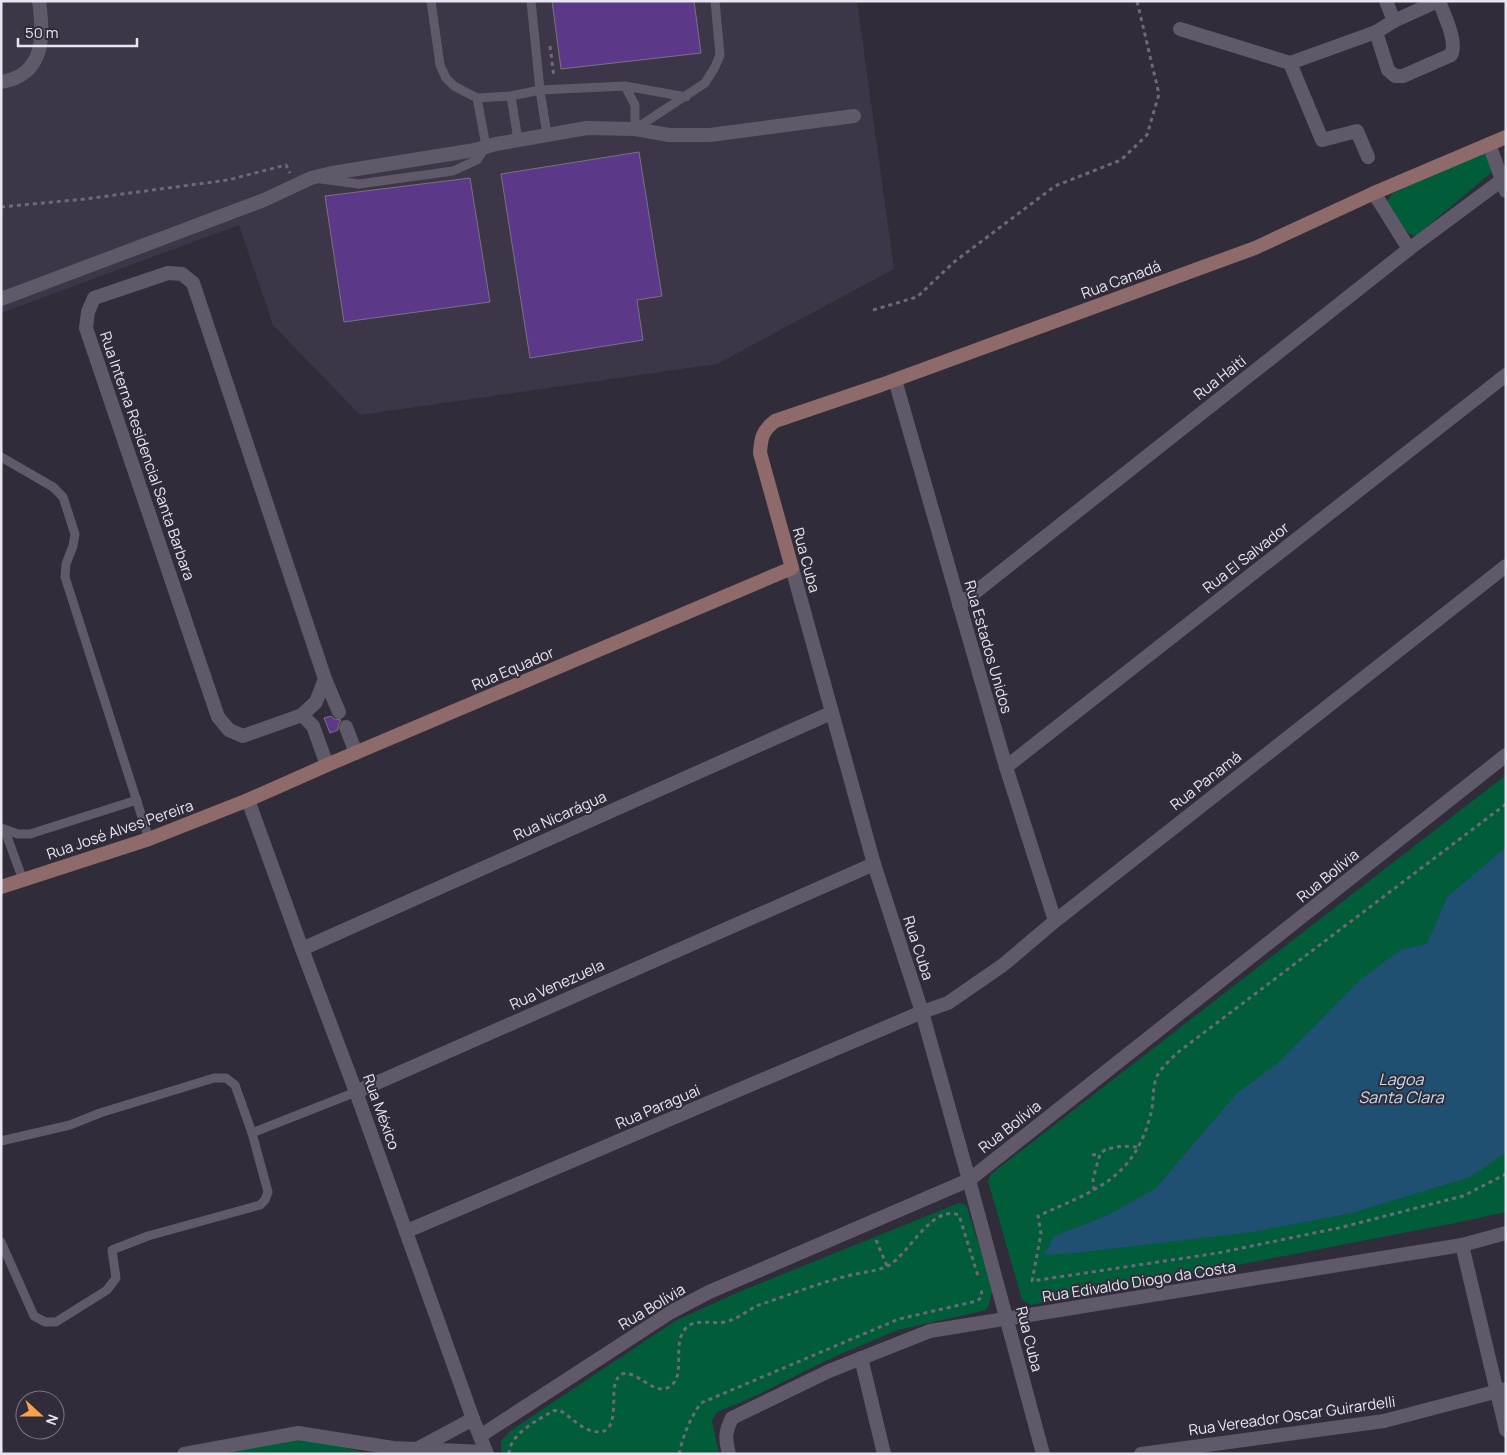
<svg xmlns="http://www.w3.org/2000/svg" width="1507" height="1455" viewBox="0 0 1507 1455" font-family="Manrope,sans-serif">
<rect width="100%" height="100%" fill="#312c3a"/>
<polygon fill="#3d3548" points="1,1 857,1 894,269 717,364 360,415 273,325 239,225 1,313"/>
<g fill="#015c3a">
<path d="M1484,153l4,3 6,12 -2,4 -75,63c-12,3 -24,-23 -30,-33l5,-8 85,-40z"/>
<polygon points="1506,775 1506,1212 1465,1221 1031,1305 1022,1300 988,1181 991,1174"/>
<polygon points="959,1203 964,1204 967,1207 993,1289 989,1304 986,1310 898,1330 836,1356 751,1398 717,1412 712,1421 719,1454 501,1454 501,1441 510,1431 675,1321 741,1291"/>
<polygon points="302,1437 370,1454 218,1454"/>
</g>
<polygon fill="#1f4f71" points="1506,847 1506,1152 1470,1177 1352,1213 1252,1232 1075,1253 1044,1255 1054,1236 1106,1216 1155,1189 1237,1093 1277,1064 1361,979 1400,950 1427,944 1447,897"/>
<g fill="#5c3988" stroke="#787283">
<polygon points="552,1 694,1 701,53 561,69"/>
<polygon points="639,152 662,296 637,300 643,340 530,358 501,174"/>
<polygon points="470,178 490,302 344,322 325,196"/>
<polygon points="331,716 334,719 341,720 338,725 338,730 330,733 324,718"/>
</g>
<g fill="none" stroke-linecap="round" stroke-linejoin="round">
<g stroke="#6e6976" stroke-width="3" stroke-dasharray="4 4" stroke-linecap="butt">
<polyline points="550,46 554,77"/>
<polyline points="1,207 85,199 228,180 286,165 290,173"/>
<polyline points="873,310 917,297 954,262 1055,186 1121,160 1147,135 1159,94 1137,1"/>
<path d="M1506,804l-329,249c-6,6 -16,15 -20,23 -5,11 -3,26 -6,37 -17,67 -56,77 -113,103l3,18 -9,47 186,-28 125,-26 120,-31 43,-22"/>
<polyline points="1092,1155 1100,1154"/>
<polyline points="1094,1190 1093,1179 1100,1154 1106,1149 1122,1146 1139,1147"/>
<polyline points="876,1240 887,1266"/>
<path d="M509,1454c0,-20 29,-34 44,-43l6,-1c11,6 21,18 33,21 29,8 19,-33 23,-47 1,-4 3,-7 6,-10 17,-4 31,20 46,14 21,-9 4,-41 18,-59 10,-12 27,-4 40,-7 12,-3 21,-10 31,-16 30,-10 60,-22 91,-30 14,-4 28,-4 41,-10 21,-12 44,-62 71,-51l19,61"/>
<path d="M679,1454c4,-18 11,-36 22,-51l198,-84 78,-18 5,-4 -1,-10"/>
</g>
<g stroke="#5f5969" stroke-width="9">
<polyline points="431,1 440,65 446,78 454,86 477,98 511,96 540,90 531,1"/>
<polyline points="625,86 635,105 635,129"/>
<polyline points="511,96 518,140"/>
<polyline points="635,129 705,83 715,67 720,55 715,1"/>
<polyline points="547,135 540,90 625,86 686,97"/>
<polyline points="321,179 359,184 453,171 477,160 486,146 477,98"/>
<polyline points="1,457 53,487 63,497 75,534 73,546 66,564 65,577 149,839"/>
<polyline points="1,828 18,834 30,834 137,800"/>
<polyline points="5,831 23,880"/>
<polyline points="252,1133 356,1092"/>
<polyline points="1,1141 70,1125 100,1113 214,1078 226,1078 235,1085 252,1133 268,1192 265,1200 260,1205 148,1236 112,1250 116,1278 107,1290 56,1322 45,1322 34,1316 1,1242"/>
</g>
<g stroke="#5f5969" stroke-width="14">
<polyline points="1386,1 1394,21 1438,1"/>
<polyline points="1180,29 1290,63 1376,32 1394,21"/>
<path d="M1376,32l12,38 7,6h8l48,-21c7,-13 -7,-40 -12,-54"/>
<polyline points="1290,63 1322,140 1357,131 1368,157"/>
<path d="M1,82c44,-7 43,-46 38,-81"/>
<polyline points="1489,144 1506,191"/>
<polyline points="1374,193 1409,249"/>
<polygon points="168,273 182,274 193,283 325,679 316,702 302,715 243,736 229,730 218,717 86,328 88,312 94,298"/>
<polyline points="1,299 264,200 311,178 332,173 475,150 496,144 587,128 635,129 669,135 710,135 854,116"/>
<polyline points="895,380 1006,767 1055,921"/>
<polyline points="959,605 1409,249 1502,180"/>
<polyline points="325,679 339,712"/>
<polyline points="302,715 313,726 327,765"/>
<polyline points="346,727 356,753"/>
<polyline points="1006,767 1506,375"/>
<polyline points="248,800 302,949 356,1092 473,1419 487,1454"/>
<polyline points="302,949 831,713"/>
<polyline points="356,1092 874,864"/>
<polyline points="407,1231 922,1012 948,1003 1003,965 1055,921 1506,566"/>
<polyline points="1462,1245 1506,1430"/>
<polyline points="861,1358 884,1454"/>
<polyline points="480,1436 671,1312 709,1292 969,1180 1506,755"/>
<polyline points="417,1449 473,1419"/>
<polyline points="184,1454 298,1433 393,1448 486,1452"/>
<path d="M729,1454c-4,-16 -4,-22 3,-36l97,-47 101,-40 532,-86 44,-12"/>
</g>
<g stroke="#5f5969" stroke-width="14">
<polyline points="792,568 874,864 922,1012 969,1180 1043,1454"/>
<polyline points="1141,1454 1384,1421 1506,1389"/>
</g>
<path stroke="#8e6a6a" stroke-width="14" d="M1,887l148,-48 99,-39 79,-35 465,-197 -32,-115c1,-15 2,-22 15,-32l106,-36 374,-137 119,-55 132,-56"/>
</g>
<g text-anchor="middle" stroke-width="4" stroke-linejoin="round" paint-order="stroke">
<g font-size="15" fill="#eae6f0" stroke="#312c3a">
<text transform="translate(1121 280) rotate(-20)" y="5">Rua Canadá</text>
<text transform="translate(1220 378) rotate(-38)" y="5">Rua Haiti</text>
<text transform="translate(147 456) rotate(71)" y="5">Rua Interna Residencial Santa Barbara</text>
<text transform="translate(1246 558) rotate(-38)" y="5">Rua El Salvador</text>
<text transform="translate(806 560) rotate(75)" y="5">Rua Cuba</text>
<text transform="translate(988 647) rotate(74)" y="5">Rua Estados Unidos</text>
<text transform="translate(513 669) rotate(-23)" y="5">Rua Equador</text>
<text transform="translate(1206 781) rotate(-38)" y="5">Rua Panamá</text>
<text transform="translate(560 816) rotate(-24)" y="5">Rua Nicarágua</text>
<text transform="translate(120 830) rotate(-19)" y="5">Rua José Alves Pereira</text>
<text transform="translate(1328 876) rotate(-39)" y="5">Rua Bolívia</text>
<text transform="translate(918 948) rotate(72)" y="5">Rua Cuba</text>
<text transform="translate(557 985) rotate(-24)" y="5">Rua Venezuela</text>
<text transform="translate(658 1107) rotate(-23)" y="5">Rua Paraguai</text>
<text transform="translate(381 1112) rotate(70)" y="5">Rua México</text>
<text transform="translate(1010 1127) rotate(-38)" y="5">Rua Bolívia</text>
<text transform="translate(1139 1282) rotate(-9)" y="5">Rua Edivaldo Diogo da Costa</text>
<text transform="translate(652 1307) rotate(-31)" y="5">Rua Bolívia</text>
<text transform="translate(1029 1339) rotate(76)" y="5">Rua Cuba</text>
<text transform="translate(1292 1416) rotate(-8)" y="5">Rua Vereador Oscar Guirardelli</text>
</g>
<g font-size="16" font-style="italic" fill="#c7dbec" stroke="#312c3a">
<text x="1401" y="1085">Lagoa<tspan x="1401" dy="18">Santa Clara</tspan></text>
</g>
</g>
<rect width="1507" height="1455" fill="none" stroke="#eae6f0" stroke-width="5"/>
<g transform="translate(40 1415) rotate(111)"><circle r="24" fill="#312c3a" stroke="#7b7683"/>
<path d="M0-4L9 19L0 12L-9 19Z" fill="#f9a04c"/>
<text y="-8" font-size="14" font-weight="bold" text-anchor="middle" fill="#eae6f0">N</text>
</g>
<path d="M18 38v8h119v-8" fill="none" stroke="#eae6f0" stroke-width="2.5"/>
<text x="25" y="38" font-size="15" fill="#eae6f0" stroke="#312c3a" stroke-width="4" paint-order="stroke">50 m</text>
</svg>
